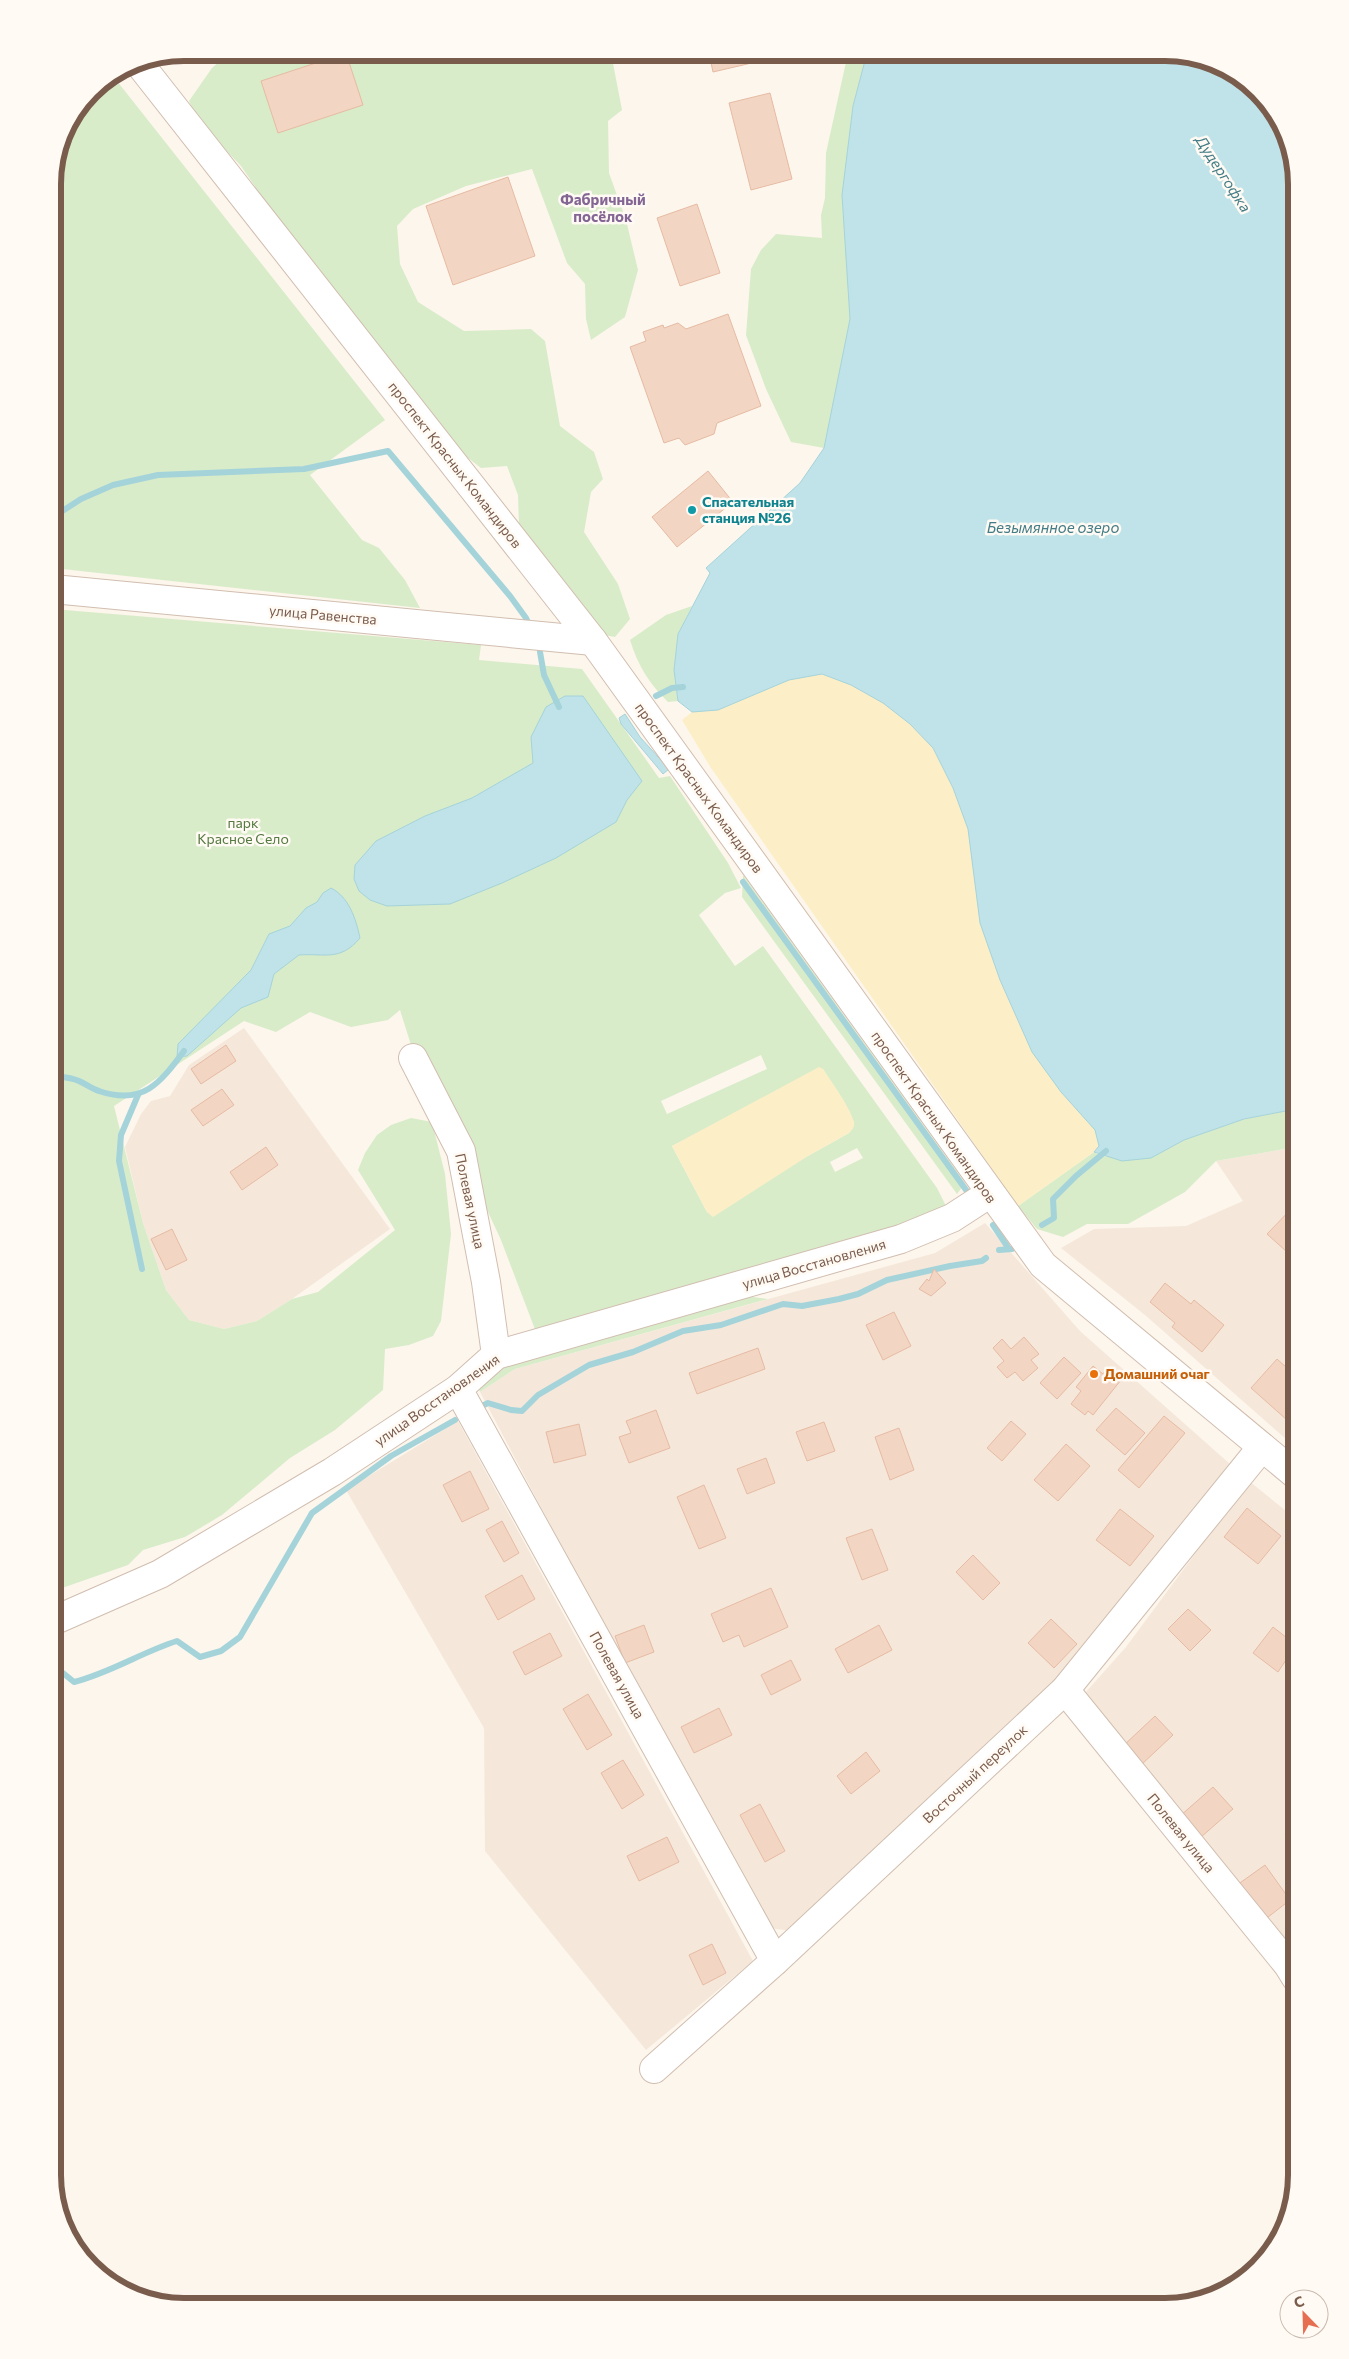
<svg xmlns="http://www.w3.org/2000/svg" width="1349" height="2359" viewBox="0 0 1349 2359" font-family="Commissioner,sans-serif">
<rect width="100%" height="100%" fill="#fdf6ec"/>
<g fill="#f5e8da">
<polygon points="244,1028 390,1229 292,1299 257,1321 224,1329 189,1320 166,1290 143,1223 125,1147 141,1114 151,1101 170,1096 189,1065"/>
<polygon points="1296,1147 1296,1448 1145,1315 1061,1248 1094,1229 1186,1226 1243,1201 1216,1161"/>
<polygon points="985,1223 1080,1331 1230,1464 1060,1681 791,1931 763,1927 480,1392 515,1369 935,1253"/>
<polygon points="458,1421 753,1961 646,2050 485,1851 484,1728 346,1490"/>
<polygon points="1249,1481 1296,1519 1296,1959 1085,1693 1126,1647"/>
</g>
<g fill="#d8ecc9" fill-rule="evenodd">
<polygon points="229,53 611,53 622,110 608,121 609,173 626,220 638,270 625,317 591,340 586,319 585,284 567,263 532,169 466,186 413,209 397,226 400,264 418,302 464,331 531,329 545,341 560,426 594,452 603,479 591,492 584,532 618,584 630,619 615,637 604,635 519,526 518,495 507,466 481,468 463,454 303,257 241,166 199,122 189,101 212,68"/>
<polygon points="848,53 867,53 853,106 849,271 850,319 824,448 791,442 766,389 746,335 751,269 761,250 776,234 822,238 821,215 825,198 826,153"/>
<polygon points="113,76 385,420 310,475 362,540 379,548 405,580 420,608 53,568 53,176 63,133 91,91"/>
<path d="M692,606l-14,28 -4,36 4,31 -10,1c-19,-19 -30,-36 -38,-62l36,-25z"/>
<path d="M53,609l428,36 -2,15 103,9 77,109 11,-2 58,87 13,25 -16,5 -26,22 36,51 28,-20 174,242 10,20 -69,26 -342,98 -35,-92 -89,-192 -12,-38 -12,10 -37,7 -41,-15 -34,20 -32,-11 -130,85 29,117 23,67 23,30 35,9 33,-8 35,-22 26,-7 77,-62 -37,-60 7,-17 12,-18 14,-10 20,-7 21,4 13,52 6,60 -10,87 -8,15 -24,9 -24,4 -2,41 -48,40 -45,28 -68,57 -37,22 -42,13 -15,15 -63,22 -12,7zM761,1055l6,14 -100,45 -6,-13zM823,1069l31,53 -5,11 -142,79 -35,-66zM857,1148l6,10 -28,14 -5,-10z"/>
<polygon points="743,875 965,1183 957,1194 742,897"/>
<polygon points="1296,1109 1296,1147 1216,1161 1185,1192 1128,1224 1087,1224 1063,1237 1037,1229 1018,1206 1094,1152 1100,1156 1151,1158 1184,1140 1244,1119"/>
<polygon points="732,1294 768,1299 515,1369 480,1392 478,1386 498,1363"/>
</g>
<g fill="#fcefc7">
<polygon points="822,674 851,685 883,703 910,724 933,748 953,788 968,829 980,923 1000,980 1032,1052 1061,1092 1095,1130 1099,1146 1094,1152 1018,1206 711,768 682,720 692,712 718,710 789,680"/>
<path d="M819,1067l4,2c8,12 29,41 31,54 1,4 -2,7 -5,10l-41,23 -95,61 -6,-5 -35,-66z"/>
</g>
<g fill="#bfe3e8" stroke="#a5d3da">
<polygon points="867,53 1174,53 1238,75 1283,126 1296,184 1296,1109 1244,1119 1184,1140 1151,1158 1122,1161 1094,1152 1099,1146 1095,1130 1061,1092 1032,1052 1000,980 980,923 968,829 953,788 933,748 910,724 883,703 851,685 822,674 789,680 718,710 692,712 678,701 674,670 678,634 710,573 706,568 800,483 824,448 850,319 842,195 853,106"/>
<polygon points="565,696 583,696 642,781 627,800 616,822 556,858 502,883 450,904 387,906 370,900 359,891 354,879 355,865 376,841 425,816 472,798 533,763 531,737 546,707"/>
<polygon points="625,714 640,737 669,769 663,774 621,724 619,718"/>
<path d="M331,888c18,9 25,31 29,50 -20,24 -36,15 -61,17l-25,19 -6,23 -27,11 -54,48 -10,1 1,-13 73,-74 18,-36 21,-8 16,-18 11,-6 6,-9z"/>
</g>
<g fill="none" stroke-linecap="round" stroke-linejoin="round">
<g stroke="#a5d3da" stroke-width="6">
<polyline points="53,517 81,499 113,485 158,475 304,469 388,451 510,596 526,618 530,627"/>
<polyline points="540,652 544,675 559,707"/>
<polyline points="656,696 672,688 683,687"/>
<polyline points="743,882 969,1194"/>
<path d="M53,1076c9,1 17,1 26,5 7,3 13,8 20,10 44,15 61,-8 85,-40"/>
<polyline points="138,1095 121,1135 119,1161 142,1269"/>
<polyline points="993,1225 1009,1249"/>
<polyline points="1042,1225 1054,1218 1053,1199 1076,1176 1106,1151"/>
<polyline points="999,1250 1012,1249"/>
<polyline points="482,1406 488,1403 511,1410 522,1411 538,1395 589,1365 633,1352 683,1331 721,1325 783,1304 802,1306 839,1299 858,1294 887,1280 950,1266 982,1261 986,1258"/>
<path d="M53,1673h10l11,9c36,-9 68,-30 103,-41l23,16 21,-6 19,-14 72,-124 79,-57 64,-36"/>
</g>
</g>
<g fill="#f3d5c3" stroke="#e6bba3">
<polygon points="346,53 363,105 278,133 261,81"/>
<polygon points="709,53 754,53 756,62 713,72"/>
<polygon points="770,93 792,179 751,190 729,103"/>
<polygon points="508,177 535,256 453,285 426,206"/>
<polygon points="697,204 720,273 680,286 657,218"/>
<polygon points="728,314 761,406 717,423 714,434 685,445 679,438 664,443 630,347 646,341 643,332 663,325 664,328 678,323 686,329"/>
<polygon points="708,471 733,502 677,547 652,517"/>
<polygon points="226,1045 236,1061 201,1084 191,1069"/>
<polygon points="222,1089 234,1105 203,1126 191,1110"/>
<polygon points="266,1147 278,1165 242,1190 230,1172"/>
<polygon points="1295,1205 1296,1242 1287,1252 1267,1234"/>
<polygon points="172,1229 187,1260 166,1270 151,1239"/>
<polygon points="934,1269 946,1283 931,1296 919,1289 927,1279 929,1281"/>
<polygon points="1165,1283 1191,1304 1194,1300 1224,1325 1202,1352 1172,1327 1175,1323 1150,1302"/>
<polygon points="894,1312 911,1346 883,1360 866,1325"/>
<polygon points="1024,1337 1039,1354 1031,1360 1038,1368 1023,1381 1015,1372 1007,1378 997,1367 1004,1361 993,1348 1002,1339 1011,1349"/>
<polygon points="758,1348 765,1369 697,1394 689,1373"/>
<polygon points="1064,1357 1081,1373 1057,1399 1040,1383"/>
<polygon points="1277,1359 1296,1376 1296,1409 1287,1420 1251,1388"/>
<polygon points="1093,1366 1103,1374 1106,1369 1121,1380 1093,1415 1088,1411 1085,1415 1071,1404 1081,1391 1076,1387"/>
<polygon points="1116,1408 1145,1433 1125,1455 1096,1430"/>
<polygon points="656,1410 670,1448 629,1463 619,1437 631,1433 626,1421"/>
<polygon points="1164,1416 1185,1433 1139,1488 1118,1470"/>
<polygon points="1011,1421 1026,1434 1002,1461 987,1448"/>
<polygon points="824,1422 835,1451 807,1461 796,1432"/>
<polygon points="579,1424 586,1455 554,1463 546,1432"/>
<polygon points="899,1428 914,1470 890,1480 875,1437"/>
<polygon points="1066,1444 1090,1466 1058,1501 1034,1480"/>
<polygon points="766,1458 775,1483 747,1494 737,1469"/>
<polygon points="470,1471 489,1509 462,1522 443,1485"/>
<polygon points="704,1485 726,1538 699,1549 677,1497"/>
<polygon points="1247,1508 1281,1536 1258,1564 1224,1537"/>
<polygon points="1120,1509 1154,1536 1130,1566 1096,1540"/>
<polygon points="502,1521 519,1553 504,1562 486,1530"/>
<polygon points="872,1529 888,1570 862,1580 846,1538"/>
<polygon points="973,1555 1000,1583 983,1600 956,1572"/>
<polygon points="522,1575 535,1599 498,1620 485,1596"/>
<polygon points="771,1588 788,1627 744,1647 739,1635 723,1642 711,1614"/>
<polygon points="1188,1609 1211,1630 1190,1651 1168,1629"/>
<polygon points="1051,1619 1077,1644 1054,1668 1028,1643"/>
<polygon points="644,1625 654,1652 625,1663 615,1636"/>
<polygon points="879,1625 892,1650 848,1673 835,1649"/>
<polygon points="1273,1627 1296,1645 1278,1672 1253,1653"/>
<polygon points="550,1633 562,1656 525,1675 513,1652"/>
<polygon points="791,1660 801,1680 771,1695 761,1675"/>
<polygon points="588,1694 612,1735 587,1750 563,1709"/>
<polygon points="719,1708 732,1735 694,1753 681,1727"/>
<polygon points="1155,1716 1173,1735 1141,1765 1123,1746"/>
<polygon points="866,1752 880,1771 851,1794 837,1776"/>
<polygon points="623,1760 644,1795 622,1809 601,1773"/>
<polygon points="1213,1787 1233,1809 1200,1838 1180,1816"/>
<polygon points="760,1804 785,1851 765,1862 740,1815"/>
<polygon points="1296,1826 1296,1848 1285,1834"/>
<polygon points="667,1837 679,1862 639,1881 627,1856"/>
<polygon points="1265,1865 1290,1900 1263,1921 1237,1885"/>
<polygon points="712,1944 726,1973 703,1985 689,1955"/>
</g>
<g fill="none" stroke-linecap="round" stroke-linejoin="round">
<g stroke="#d1beb0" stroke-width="30">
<g id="minor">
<polyline points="138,62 593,641 1043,1265 1296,1475"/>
<polyline points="53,589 593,641"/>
<polyline points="413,1058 461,1151 486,1282 496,1355"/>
<polyline points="458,1389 775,1961"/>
<polyline points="53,1621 160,1574 332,1472 458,1389 496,1355 901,1239 952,1218 989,1194"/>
<polyline points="1065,1690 1288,1965 1296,1978"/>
<polyline points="654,2069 775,1961 1065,1690 1262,1447"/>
</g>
</g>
<use href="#minor" stroke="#fff" stroke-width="28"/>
</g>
<circle fill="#0f9aa8" stroke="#fffaf3" stroke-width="2" cx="692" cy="510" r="5"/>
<circle fill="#e8710a" stroke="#fffaf3" stroke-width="2" cx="1094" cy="1374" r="5"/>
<g text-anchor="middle" stroke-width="5" stroke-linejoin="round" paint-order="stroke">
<g font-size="14" fill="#7a5c4d" stroke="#fffaf3">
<text transform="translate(455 465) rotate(52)" y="5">проспект Красных Командиров</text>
<text transform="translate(323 615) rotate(5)" y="5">улица Равенства</text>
<text transform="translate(699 788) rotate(54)" y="5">проспект Красных Командиров</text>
<text transform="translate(934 1117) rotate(55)" y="5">проспект Красных Командиров</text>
<text transform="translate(470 1201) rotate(78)" y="5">Полевая улица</text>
<text transform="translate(814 1264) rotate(-16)" y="5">улица Восстановления</text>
<text transform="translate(437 1400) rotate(-35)" y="5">улица Восстановления</text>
<text transform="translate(617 1675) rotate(61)" y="5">Полевая улица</text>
<text transform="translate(975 1774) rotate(-43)" y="5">Восточный переулок</text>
<text transform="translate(1181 1833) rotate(51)" y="5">Полевая улица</text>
</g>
<g font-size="14" font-weight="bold" fill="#0d838f" stroke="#fffaf3" text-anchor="start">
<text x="702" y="507">Спасательная<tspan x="702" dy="16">станция №26</tspan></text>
</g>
<g font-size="14" fill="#537a41" stroke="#fffaf3">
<text x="243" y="828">парк<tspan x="243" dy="16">Красное Село</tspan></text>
</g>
<g font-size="14" font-weight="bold" fill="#c56008" stroke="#fffaf3" text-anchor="start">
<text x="1104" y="1379">Домашний очаг</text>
</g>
<g font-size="15" font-style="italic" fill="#437c86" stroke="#fffaf3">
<text transform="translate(1223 174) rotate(57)" y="5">Дудергофка</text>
<text x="1053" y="533">Безымянное озеро</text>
</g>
<g font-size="15" font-weight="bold" fill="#846695" stroke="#fffaf3">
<text x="603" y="205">Фабричный<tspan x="603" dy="17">посёлок</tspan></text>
</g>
</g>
<path d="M0 0H1349V2359H0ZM184 61H1165A123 123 0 0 1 1288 184V2175A123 123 0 0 1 1165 2298H184A123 123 0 0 1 61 2175V184A123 123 0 0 1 184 61Z" fill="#fffaf3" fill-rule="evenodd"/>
<path fill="none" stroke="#7a5c4d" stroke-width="6" d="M184 61H1165A123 123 0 0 1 1288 184V2175A123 123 0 0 1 1165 2298H184A123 123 0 0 1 61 2175V184A123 123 0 0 1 184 61Z"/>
<g transform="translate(1304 2314) rotate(337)"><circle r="24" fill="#fffaf3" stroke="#cabbb1"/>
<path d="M0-4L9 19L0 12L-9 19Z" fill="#e76f51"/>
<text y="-8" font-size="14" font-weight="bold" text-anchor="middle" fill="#7a5c4d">С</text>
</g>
</svg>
